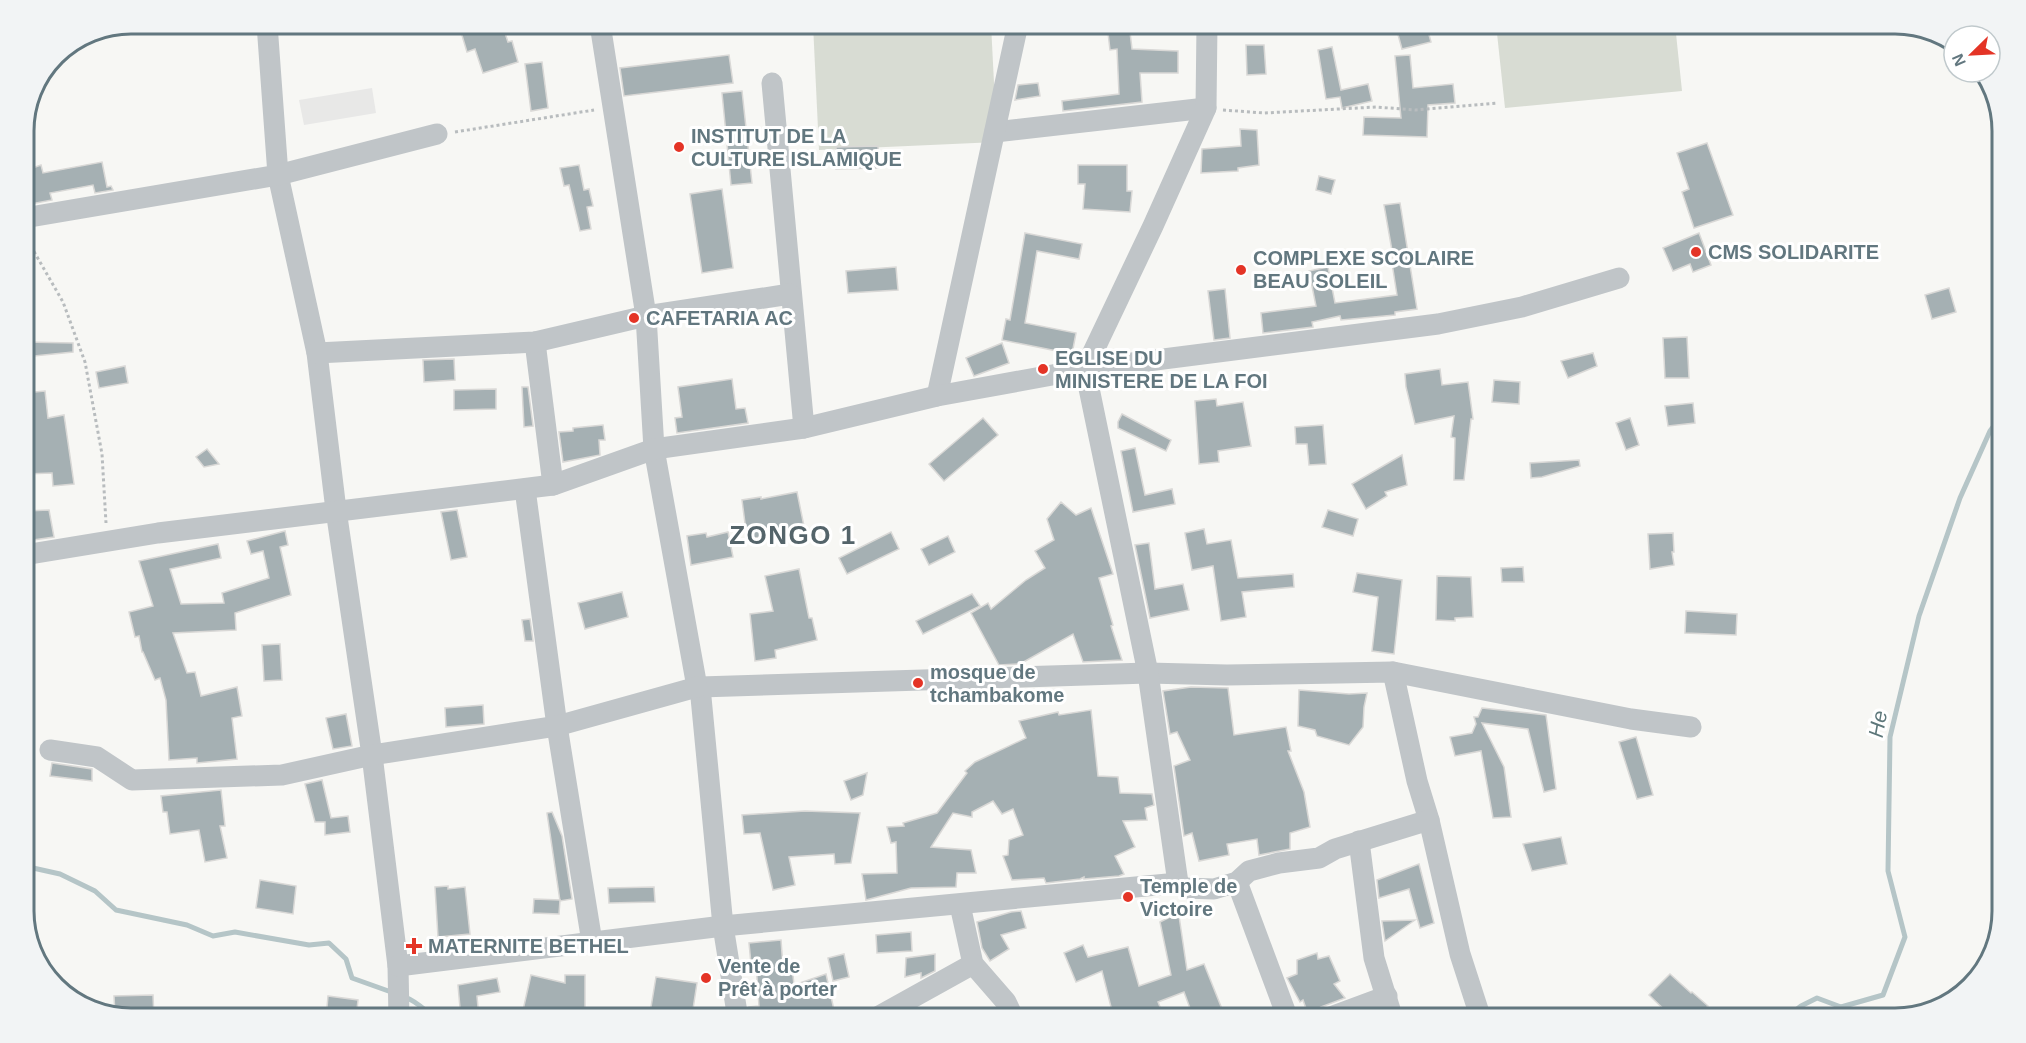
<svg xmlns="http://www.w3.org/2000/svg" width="2026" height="1043" viewBox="0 0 2026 1043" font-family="Arial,sans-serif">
<rect width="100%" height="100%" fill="#f7f7f4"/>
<polygon fill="#e8e8e7" points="372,88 376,113 304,125 299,100"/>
<g fill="#d8dcd3">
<polygon points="813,24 991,24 997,142 819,150"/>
<polygon points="1496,24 1675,24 1682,91 1505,108"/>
</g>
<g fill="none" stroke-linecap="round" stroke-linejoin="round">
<g stroke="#b5c5c7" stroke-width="5">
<polyline points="24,866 60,874 95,891 116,910 187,925 213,936 235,932 309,945 329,943 346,959 352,978 394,993"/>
<path d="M405,997c13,5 20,14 32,22"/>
<polyline points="1784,1019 1801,1006 1817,998 1841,1007"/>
<polyline points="1836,1019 1841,1007 1883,995 1905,937 1888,871 1890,737 1919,616 1960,498 1990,431 2002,415"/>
</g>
</g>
<g fill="#a5b0b3" stroke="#d9d8d6" stroke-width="1.5">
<polygon points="488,24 502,24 508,42 512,41 518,62 483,73 475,49 467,52 461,32"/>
<polygon points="1107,24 1129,24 1132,49 1178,51 1178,73 1140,73 1142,102 1063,111 1062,101 1119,94 1117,49 1110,50"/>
<polygon points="1426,24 1431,42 1402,49 1397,31"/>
<polygon points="1246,45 1264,45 1266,74 1247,75"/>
<polygon points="1332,47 1341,90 1368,84 1372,101 1342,108 1340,97 1326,99 1318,50"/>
<polygon points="729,55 733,83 624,96 620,68"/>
<polygon points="1410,55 1413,88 1453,84 1455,103 1428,105 1427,137 1363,135 1364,117 1401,118 1395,56"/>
<polygon points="542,62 548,108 531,111 525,64"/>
<polygon points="1038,83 1040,96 1015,100 1018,85"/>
<polygon points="742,91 752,183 731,185 722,93"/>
<polygon points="1240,129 1257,130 1259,165 1238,168 1238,171 1201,173 1202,149 1241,146"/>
<polygon points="1707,143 1733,215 1694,228 1682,192 1689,189 1677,153"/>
<polygon points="878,146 879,168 836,169 836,147"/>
<polygon points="102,162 107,187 111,186 113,190 95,193 93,185 50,193 52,200 31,204 24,184 24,171 41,165 43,173"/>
<polygon points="579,165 584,190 589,189 593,206 587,207 591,229 580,231 569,185 564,186 560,168"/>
<polygon points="1078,165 1127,165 1127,191 1132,191 1130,212 1083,209 1085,184 1078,184"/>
<polygon points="1319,176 1335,180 1331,194 1316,190"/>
<polygon points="722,189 733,268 702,273 690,194"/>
<polygon points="1400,203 1417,309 1395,312 1395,315 1341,320 1340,316 1312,322 1313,327 1263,333 1261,313 1316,306 1309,271 1328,267 1335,303 1397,295 1392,263 1394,262 1384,205"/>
<polygon points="1025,233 1082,244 1079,259 1037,251 1025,323 1076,333 1072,354 1002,340 1006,319 1010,320"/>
<polygon points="1699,233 1711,265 1693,272 1690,264 1673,271 1663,248"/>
<polygon points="896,267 898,290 848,293 846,271"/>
<polygon points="1949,288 1956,312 1932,319 1925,295"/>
<polygon points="1225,289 1230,338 1214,340 1208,291"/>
<polygon points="1687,337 1689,378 1665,378 1663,338"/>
<polygon points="24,342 73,343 73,352 24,357"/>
<polygon points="1002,343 1009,363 974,376 966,358"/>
<polygon points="1593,353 1597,366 1568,378 1561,361"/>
<polygon points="454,359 455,380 424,382 423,360"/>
<polygon points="125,366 128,383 99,388 96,372"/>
<polygon points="1440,369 1442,385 1468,382 1473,419 1471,419 1464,480 1454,480 1455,438 1451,437 1454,416 1415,424 1406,387 1405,374"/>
<polygon points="732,379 736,409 745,408 748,423 677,433 675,418 682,417 678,387"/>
<polygon points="1494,380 1520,382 1519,404 1492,402"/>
<polygon points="522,387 528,387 533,426 524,427"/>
<polygon points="496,389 496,409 454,410 454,390"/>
<polygon points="45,391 48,418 64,415 74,484 53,486 52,473 24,474 24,393"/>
<polygon points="1216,399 1217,406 1243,402 1251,446 1218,451 1219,462 1199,464 1195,401"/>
<polygon points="1693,403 1695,423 1668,426 1665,406"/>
<polygon points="1122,414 1171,440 1166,451 1118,428 1118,422"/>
<polygon points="983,418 998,435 944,481 929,464"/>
<polygon points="1630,418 1639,445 1626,450 1616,423"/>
<polygon points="603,425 605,440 599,440 600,455 563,462 559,432 573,431 573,428"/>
<polygon points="1323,425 1326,464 1309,465 1307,444 1296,444 1295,427"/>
<polygon points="1135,448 1145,495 1172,489 1175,504 1133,512 1121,451"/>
<polygon points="207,449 219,464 204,467 196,457"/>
<polygon points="1402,455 1407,485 1385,492 1387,496 1366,509 1352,484"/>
<polygon points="1579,460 1580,466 1542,477 1531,478 1530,463"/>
<polygon points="797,492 805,531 747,539 742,500 761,497 761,499"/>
<polygon points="1061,502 1076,515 1091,508 1113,574 1099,578 1113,625 1111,626 1122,660 1083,662 1073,634 1020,664 999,665 971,613 988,603 991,609 1026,580 1045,568 1035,551 1054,540 1047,519"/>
<polygon points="49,510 54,537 26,541 25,511"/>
<polygon points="457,510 467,557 451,560 441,512"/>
<polygon points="1328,510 1358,519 1353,536 1322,527"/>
<polygon points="1204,529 1207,544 1231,540 1238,578 1293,574 1294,587 1242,592 1246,617 1221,621 1213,566 1192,570 1185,533"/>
<polygon points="285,531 288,545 280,547 291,595 235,613 236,630 173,633 187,673 195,672 201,696 237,687 242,716 232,718 237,759 197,763 197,758 169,760 166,700 160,678 155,680 143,652 142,652 139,636 135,637 129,612 153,606 139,561 218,544 221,558 170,569 181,604 224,603 222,593 269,578 263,551 251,554 247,541"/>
<polygon points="728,532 733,557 691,565 687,536 706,533 707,537"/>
<polygon points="891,532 899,549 847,574 839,558"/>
<polygon points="1673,533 1674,552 1672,552 1674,565 1650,569 1648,534"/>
<polygon points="948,536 955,552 929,565 921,549"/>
<polygon points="1149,543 1155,589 1183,584 1189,610 1150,618 1135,545"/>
<polygon points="1523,567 1524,582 1502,582 1501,568"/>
<polygon points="799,569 809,618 812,618 817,640 775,650 776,658 755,661 750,614 773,611 765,576"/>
<polygon points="1357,573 1402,580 1394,654 1372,651 1378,597 1353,592"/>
<polygon points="1437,576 1471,577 1473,617 1455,618 1455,621 1436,620"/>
<polygon points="622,592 628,617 585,629 578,603"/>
<polygon points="972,594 980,606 923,634 916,621"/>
<polygon points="1686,611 1737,614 1736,635 1685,633"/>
<polygon points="530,619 533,641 525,641 522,620"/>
<polygon points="280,644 282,680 264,681 262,645"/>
<polygon points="1191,687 1228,688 1234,735 1286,727 1291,751 1288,751 1304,792 1310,827 1290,833 1290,849 1259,855 1257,839 1227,844 1229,855 1199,861 1192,833 1184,836 1174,766 1190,760 1177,732 1170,734 1163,691"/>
<polygon points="1299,690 1349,694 1367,693 1364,707 1363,727 1349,745 1317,736 1315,730 1298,726"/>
<polygon points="483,705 484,724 446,727 445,708"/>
<polygon points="1482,708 1546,715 1556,789 1544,792 1528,729 1482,723 1504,767 1511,817 1493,818 1481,751 1455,756 1450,737 1472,733 1476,724 1474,717 1478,717"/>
<polygon points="1091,710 1098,776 1118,777 1120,793 1152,794 1154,805 1145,808 1147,820 1123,821 1135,847 1115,856 1124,874 1119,876 1084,879 1084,877 1080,879 1046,883 1044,878 1012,880 1003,856 1008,855 1009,840 1023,835 1013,809 1002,814 993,801 972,812 972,817 953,813 931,847 971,850 976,873 957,873 956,887 911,888 866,900 862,874 897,873 896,842 891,843 887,827 904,826 903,823 937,813 967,773 965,771 975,762 1026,738 1019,721 1058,712 1059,715"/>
<polygon points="346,714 352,746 333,749 326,718"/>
<polygon points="1636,737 1653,795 1637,799 1619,742"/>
<polygon points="52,763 92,769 92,781 50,776"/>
<polygon points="867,773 863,795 851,800 844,781"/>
<polygon points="322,780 331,818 348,816 350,832 325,835 325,822 315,822 305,784"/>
<polygon points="221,790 225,826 220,826 227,858 205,862 199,830 170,834 167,812 163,812 161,796"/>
<polygon points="805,811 860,813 851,863 835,864 834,854 789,857 795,885 773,890 760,833 744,834 742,815"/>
<polygon points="552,812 562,836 572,899 560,901 547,813"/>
<polygon points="1561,837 1567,864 1532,871 1523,844"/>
<polygon points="1419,864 1434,923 1420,928 1409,889 1379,898 1377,880"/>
<polygon points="260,880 296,886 293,914 256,908"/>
<polygon points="448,886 448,889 465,887 470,934 438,937 435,887"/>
<polygon points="654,887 655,902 609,903 608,888"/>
<polygon points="534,899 560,900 559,914 533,913"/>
<polygon points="1021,911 1026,928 1001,935 1009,949 990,961 982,948 977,922 1011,912"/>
<polygon points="1179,916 1187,970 1204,964 1226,1019 1194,1019 1184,992 1158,1002 1165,1019 1114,1019 1102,971 1076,982 1064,953 1083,945 1088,957 1128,947 1139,986 1171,975 1160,922 1170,917"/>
<polygon points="1415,920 1385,941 1382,921"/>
<polygon points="911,932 912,951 877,953 876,935"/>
<polygon points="781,940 783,967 792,966 794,985 826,974 836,1019 750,1019 749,1007 759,1006 756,964 751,964 749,943"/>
<polygon points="1317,953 1318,959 1329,956 1340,981 1334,984 1345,998 1321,1007 1316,1010 1313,1016 1309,1017 1303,1000 1300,1002 1287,978 1297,974 1297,960"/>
<polygon points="844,954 849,977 833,981 828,958"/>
<polygon points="935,954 935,971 921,978 921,973 905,977 906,958"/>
<polygon points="1670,974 1691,993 1692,992 1708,1006 1696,1019 1674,1019 1649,995"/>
<polygon points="531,975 565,983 565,975 585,975 585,1013 546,1013 544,1019 521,1019"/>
<polygon points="656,977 697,983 693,1009 687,1008 685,1019 649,1019"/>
<polygon points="497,978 500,992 477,996 479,1019 461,1019 458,985"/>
<polygon points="153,995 154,1019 132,1019 115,1015 114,996"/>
<polygon points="328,996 358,1000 356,1019 326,1019"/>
</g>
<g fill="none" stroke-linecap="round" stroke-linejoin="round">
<g stroke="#b8bcbe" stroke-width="3" stroke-dasharray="3 3" stroke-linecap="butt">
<polyline points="1223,110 1264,113 1376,107 1416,110 1497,103"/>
<polyline points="455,132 594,110"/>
<polyline points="25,236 63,302 85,362 102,454 106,523"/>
</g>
<g stroke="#c0c5c8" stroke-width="21">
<polyline points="267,24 278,175 317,353 336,510 372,755 398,966 399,1019"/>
<polyline points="600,24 646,316 654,449 697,687 700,687 723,926 738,1019"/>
<polyline points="772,83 804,428"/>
<polyline points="995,132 1206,108"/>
<polyline points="24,218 278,175 437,134"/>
<polyline points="535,342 553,485"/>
<polyline points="317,353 535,342 646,316 790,294"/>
<polyline points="937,396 1018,24"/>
<polyline points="525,489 557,726 592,942"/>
<polyline points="24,555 158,533 553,485 654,449 804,428 937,396 1085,369 1438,324 1522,307 1619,278"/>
<polyline points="1393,672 1417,781 1429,820 1460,954 1481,1019"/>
<polyline points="700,687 1148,673 1227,675 1393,672 1631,719 1691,727"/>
<polyline points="50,750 97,757 132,780 282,775 372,755 557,726 697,687"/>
<polyline points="1359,841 1374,958 1393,1019"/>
<polyline points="1237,882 1288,1019"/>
<polyline points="1178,883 1148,673 1085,369 1153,226 1206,108 1207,24"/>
<polyline points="960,905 973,964 1006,1002 1014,1019"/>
<polyline points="398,966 723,926 1178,883 1185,888 1214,889 1237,882 1249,871 1279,863 1319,858 1335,849 1429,820"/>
<polyline points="874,1019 973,964"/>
<polyline points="1325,1019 1387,996"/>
</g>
</g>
<g fill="#e43426" stroke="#fff" stroke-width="2">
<circle cx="679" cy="147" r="6"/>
<circle cx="1696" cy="252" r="6"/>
<circle cx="1241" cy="270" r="6"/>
<circle cx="634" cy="318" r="6"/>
<circle cx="1043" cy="369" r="6"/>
<circle cx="918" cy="683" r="6"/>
<circle cx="1128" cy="897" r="6"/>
<path d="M411 937h6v6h6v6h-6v6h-6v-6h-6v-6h6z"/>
<circle cx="706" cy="978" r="6"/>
</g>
<g text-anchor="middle" stroke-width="6" stroke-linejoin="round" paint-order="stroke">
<g font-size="20" font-weight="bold" fill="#62777f" stroke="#fff" text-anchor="start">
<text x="691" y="143">INSTITUT DE LA<tspan x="691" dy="23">CULTURE ISLAMIQUE</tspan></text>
<text x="1708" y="259">CMS SOLIDARITE</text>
<text x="1253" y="265">COMPLEXE SCOLAIRE<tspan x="1253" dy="23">BEAU SOLEIL</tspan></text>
<text x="646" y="325">CAFETARIA AC</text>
<text x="1055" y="365">EGLISE DU<tspan x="1055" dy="23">MINISTERE DE LA FOI</tspan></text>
<text x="930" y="679">mosque de<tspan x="930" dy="23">tchambakome</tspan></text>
<text x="1140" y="893">Temple de<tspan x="1140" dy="23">Victoire</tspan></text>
<text x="428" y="953">MATERNITE BETHEL</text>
<text x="718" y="973">Vente de<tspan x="718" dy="23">Prêt à porter</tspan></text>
</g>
<g font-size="21" font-style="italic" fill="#5d777a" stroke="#fff">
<text transform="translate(1878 724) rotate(-80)" y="7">He</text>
</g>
<g font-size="26" font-weight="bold" letter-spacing="1.5" fill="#54646a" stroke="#fff">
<text x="793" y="544">ZONGO 1</text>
</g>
</g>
<path d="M0 0H2026V1043H0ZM131 34H1895A97 97 0 0 1 1992 131V911A97 97 0 0 1 1895 1008H131A97 97 0 0 1 34 911V131A97 97 0 0 1 131 34Z" fill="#f2f4f5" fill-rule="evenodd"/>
<path fill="none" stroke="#62777f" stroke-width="3" d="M131 34H1895A97 97 0 0 1 1992 131V911A97 97 0 0 1 1895 1008H131A97 97 0 0 1 34 911V131A97 97 0 0 1 131 34Z"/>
<g transform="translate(1972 54) rotate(246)"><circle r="28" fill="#ffffff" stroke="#c0c9cc" stroke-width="1.5"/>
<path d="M0-4.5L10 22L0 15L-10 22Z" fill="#e43426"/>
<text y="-9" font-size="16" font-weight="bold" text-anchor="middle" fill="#62777f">N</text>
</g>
</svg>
